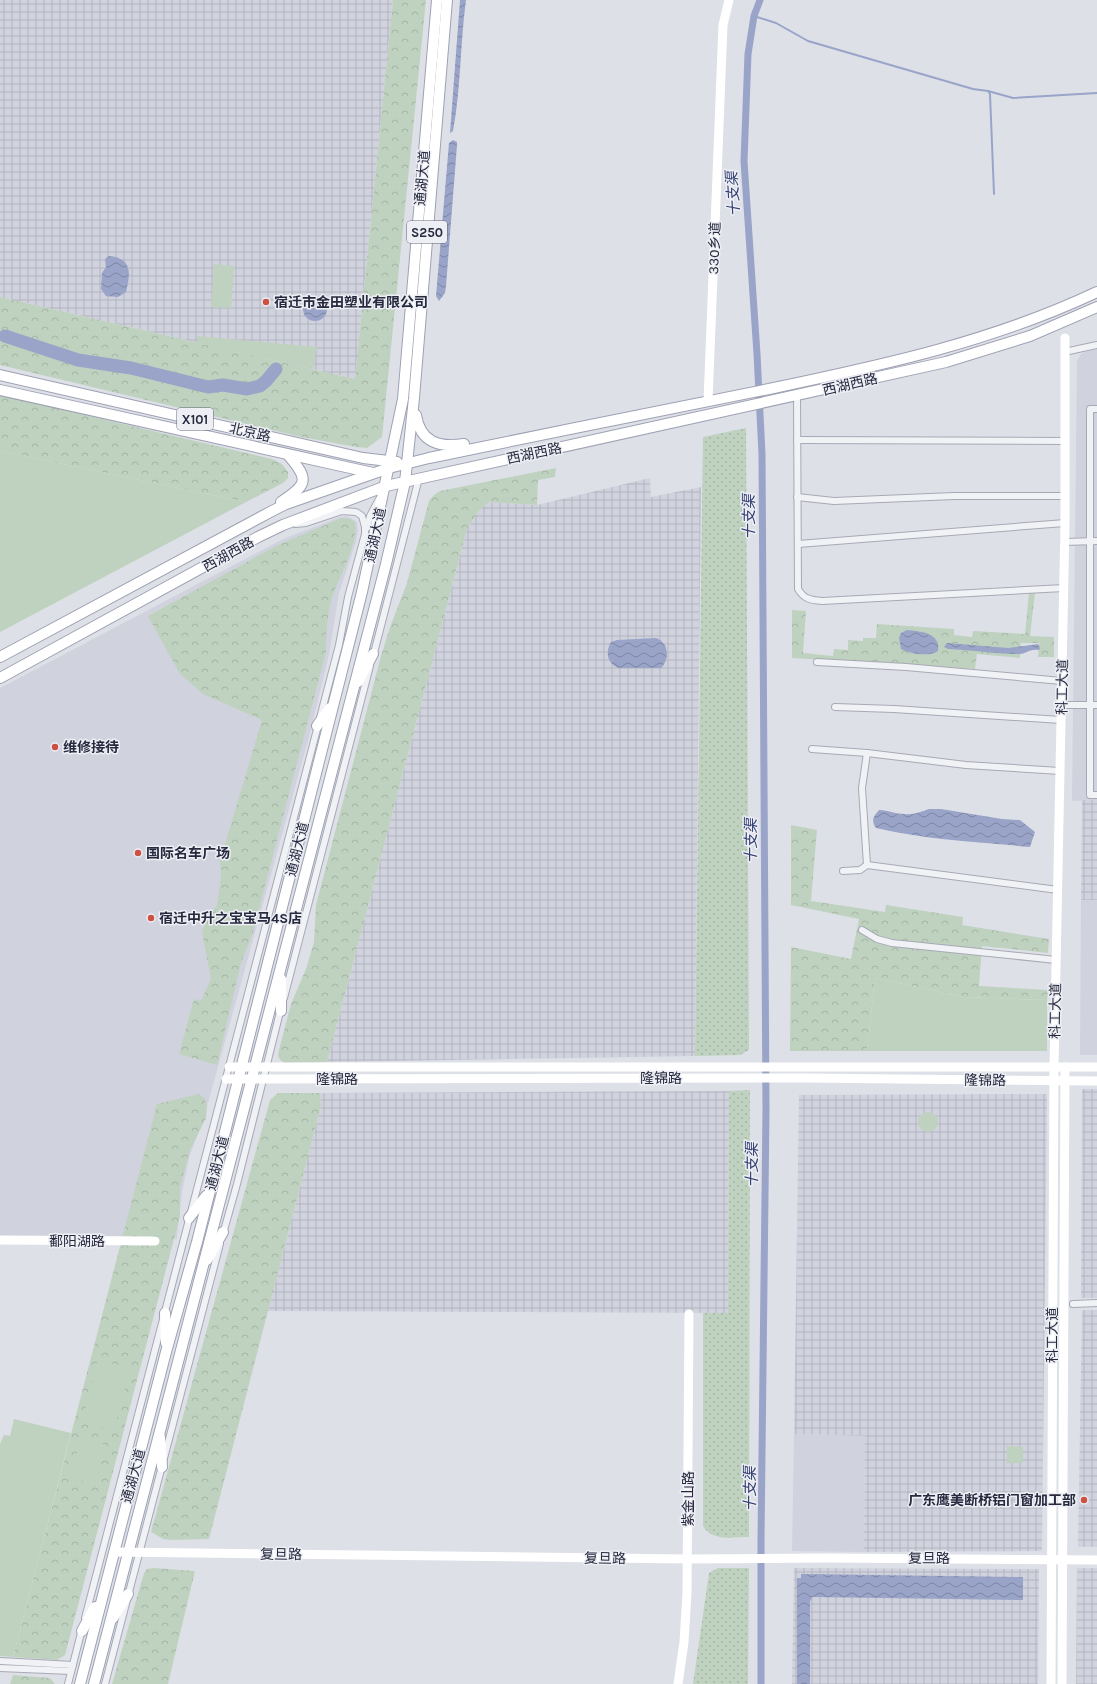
<svg xmlns="http://www.w3.org/2000/svg" width="1097" height="1684" viewBox="0 0 1097 1684" font-family="Karla,'Noto Sans SC',sans-serif">
<defs>
<pattern id="industrial-grid" width="8" height="8" patternUnits="userSpaceOnUse"><rect width="8" height="8" fill="#d0d2dd"/><path d="M0 4h8M4 0v8" fill="none" stroke="#b3b4bf"/></pattern>
<pattern id="grass-dots" width="8" height="8" patternUnits="userSpaceOnUse"><rect width="8" height="8" fill="#bfd2bf"/><path d="M2 2h.1M6 6h.1" fill="none" stroke="#a4b4a5" stroke-width="1.8" stroke-linecap="round"/></pattern>
<pattern id="forest-crowns" width="20" height="18" patternUnits="userSpaceOnUse"><rect width="20" height="18" fill="#bfd2bf"/><path d="M2 6a3 3 0 1 1 6 0M12 15a3 3 0 1 1 6 0" fill="none" stroke="#a4b4a5"/></pattern>
<pattern id="water-waves" width="16" height="10" patternUnits="userSpaceOnUse"><rect width="16" height="10" fill="#99a4c8"/><path d="M0 5q4-4 8 0t8 0" fill="none" stroke="#7d86a4"/></pattern>
</defs>
<rect width="100%" height="100%" fill="#dee0e8"/>
<g fill="#d0d2dd">
<polygon points="1097,349 1097,800 1072,801 1077,361 1081,354 1087,351"/>
<polygon points="347,516 357,522 358,530 356,542 339,593 329,655 310,733 205,1114 189,1158 182,1192 177,1239 0,1237 0,688 283,539 340,517"/>
<polygon points="1081,900 1097,900 1097,1055 1080,1055"/>
<polygon points="794,1434 865,1436 864,1552 792,1551"/>
</g>
<g fill="url(#industrial-grid)">
<polygon points="0,0 393,0 355,379 0,297"/>
<polygon points="650,478 651,497 701,487 695,1056 327,1062 467,529 480,509 489,502 537,505"/>
<polygon points="1082,800 1097,800 1097,900 1081,900"/>
<polygon points="1082,1089 1097,1089 1097,1298 1081,1298"/>
<polygon points="729,1091 728,1313 268,1311 321,1106 320,1093"/>
<polygon points="1047,1094 1042,1551 864,1552 865,1436 794,1434 799,1095"/>
<polygon points="1082,1310 1097,1310 1097,1547 1078,1547"/>
<polygon points="794,1568 1039,1569 1038,1684 792,1684"/>
<polygon points="1077,1568 1097,1568 1097,1684 1076,1684"/>
</g>
<g fill="url(#grass-dots)">
<polygon points="746,428 749,1050 740,1055 695,1056 703,437"/>
<path d="M750,1090l-1,447c-16,0 -37,5 -46,-11v-213h25l1,-222z"/>
<polygon points="718,1568 749,1568 748,1684 693,1684 709,1573"/>
</g>
<g fill="url(#forest-crowns)">
<polygon points="393,0 426,0 382,437 367,448 356,447 301,437 0,365 0,297 355,379"/>
<polygon points="0,395 272,459 282,464 288,472 288,478 283,483 246,502 0,451"/>
<path d="M556,468l-1,9 -17,3 -1,25 -48,-3 -9,7 -13,20 -140,533 -42,1c-6,-3 -8,-6 -6,-13l12,-46 15,-35 8,-27 2,-37 65,-249 8,-26 18,-47 22,-82 5,-6 6,-4z"/>
<path d="M341,518l10,1 4,3c4,18 -14,53 -21,70 -7,18 -8,41 -8,60l-73,280 -12,31 -24,102 -38,-11 15,-55 7,2 10,-22 -9,-47 4,-11 11,-16 4,-27 -1,-17 42,-141 -59,-26 -23,-20 -32,-58 128,-70z"/>
<polygon points="1029,592 1035,593 1030,636 1054,637 1054,657 1038,657 1039,643 1021,643 1020,658 977,654 975,669 792,658 792,610 806,611 803,653 833,656 834,649 848,650 848,640 863,641 863,638 876,638 877,624 954,629 954,635 972,637 973,631 1025,634"/>
<polygon points="791,825 817,830 811,901 885,912 886,905 963,917 962,925 1049,939 1048,953 982,946 979,986 1048,990 1047,1000 964,997 875,978 867,1051 790,1051 791,947 851,959 859,919 791,905"/>
<polygon points="278,1093 320,1093 321,1106 209,1539 171,1540 163,1539 151,1532 270,1100"/>
<polygon points="199,1094 205,1099 207,1107 206,1118 190,1150 180,1187 180,1216 65,1655 57,1660 13,1657 157,1104"/>
<polygon points="154,1568 195,1571 168,1684 112,1684 144,1573 147,1569"/>
<polygon points="13,1675 50,1678 55,1684 10,1684"/>
</g>
<g fill="#bfd2bf">
<polygon points="214,264 234,266 231,308 211,307"/>
<polygon points="197,336 317,347 313,369 197,343"/>
<polygon points="0,451 246,502 0,632"/>
<polygon points="875,978 964,997 1047,1000 1047,1051 867,1051"/>
<circle cx="928" cy="1122" r="10"/>
<polygon points="98,1360 130,1368 114,1430 82,1422"/>
<polygon points="14,1419 71,1433 13,1657 0,1656 0,1444 4,1435 10,1436"/>
<polygon points="81,1438 106,1445 95,1484 70,1478"/>
<polygon points="1007,1446 1023,1447 1023,1463 1007,1463"/>
</g>
<g fill="url(#water-waves)">
<path d="M460,0h6c-6,44 -5,88 -13,131l-3,2z"/>
<polygon points="453,140 457,142 457,145 446,286 445,293 439,301 436,296 449,143"/>
<path d="M109,256c23,2 22,17 17,36l-8,5 -12,-1 -5,-7 1,-16 4,-6 -1,-8z"/>
<circle cx="315" cy="309" r="12"/>
<path d="M907,630c13,1 34,3 31,21 -7,6 -29,3 -37,-2l-2,-11 2,-5z"/>
<path d="M656,638c13,5 14,21 5,30h-43c-11,-5 -13,-16 -7,-26l6,-2z"/>
<path d="M947,643l61,5 30,-4 2,4 -1,2c-12,-1 -11,4 -20,4 -24,0 -47,-4 -71,-5l-4,-2z"/>
<path d="M929,809h12l61,10 18,1 15,12 -5,15c-51,-5 -103,-7 -154,-19 -5,-8 -3,-11 3,-18 9,0 16,4 25,4 10,1 16,-2 25,-5z"/>
<polygon points="801,1574 1023,1577 1023,1600 812,1597 810,1602 810,1684 797,1684 797,1578 801,1578"/>
</g>
<g fill="none" stroke-linecap="round" stroke-linejoin="round">
<g stroke="#99a4c8" stroke-width="2">
<polyline points="754,16 776,23 808,41 973,89 988,91 990,94 994,194"/>
<polyline points="988,91 1013,98 1097,93"/>
</g>
<polyline stroke="#99a4c8" stroke-width="7" points="760,0 754,16 748,54 744,161 757,354 762,454 766,1110 761,1540 761,1684"/>
<polyline stroke="#99a4c8" stroke-width="13" points="5,336 78,360 131,368 208,387 223,385 247,389 260,386 266,381 276,369"/>
<g stroke="#a7a9b5" stroke-width="8">
<g id="street">
<polyline points="1069,351 1097,345"/>
<path d="M797,396l1,193c6,10 12,11 24,12l242,-13"/>
<polyline points="1097,409 1090,409 1090,795 1097,795"/>
<polyline points="797,440 1065,441"/>
<polyline points="797,497 834,501 954,496 1065,496"/>
<polyline points="367,528 370,516 379,499"/>
<polyline points="1064,542 1097,541"/>
<polyline points="798,544 1065,523"/>
<polyline points="373,657 419,478"/>
<polyline points="817,662 906,667 1062,681"/>
<polyline points="1061,705 1097,705"/>
<polyline points="835,707 894,709 1061,720"/>
<polyline points="812,749 867,753 966,765 1060,771"/>
<polyline points="867,865 862,788 867,753"/>
<polyline points="843,871 860,870 867,865 1058,890"/>
<polyline points="862,930 877,939 892,943 1056,960"/>
<polyline points="284,998 370,666"/>
<polyline points="223,1234 237,1184 281,1008"/>
<polyline points="1073,1304 1097,1303"/>
<polyline points="85,1618 339,645 348,597 365,534 365,527 362,516 356,512 342,511 306,523 296,524"/>
<polyline points="0,1661 73,1665"/>
<polyline points="0,1668 71,1671"/>
<polyline points="68,1684 82,1629"/>
<polyline points="105,1684 220,1244"/>
</g>
</g>
<g stroke="#9ea1b3" stroke-width="12">
<g id="primary">
<polyline points="0,375 363,458 397,462"/>
<polyline points="0,390 373,473"/>
<path d="M416,415c4,27 23,33 48,29"/>
<path d="M281,502c26,-17 29,-22 7,-47"/>
<path d="M0,657l272,-146 14,-7 103,-36 40,-10c113,-24 227,-46 340,-69 114,-24 222,-47 328,-97"/>
<polyline points="0,678 258,537 283,525 386,486 946,362 1030,336 1097,307"/>
<polyline points="358,682 373,654"/>
<polyline points="317,726 330,708"/>
<polyline points="281,1011 281,979"/>
<polyline points="189,1218 206,1196"/>
<polyline points="207,1260 223,1232"/>
<polyline points="165,1313 166,1343"/>
<polyline points="160,1437 162,1467"/>
<polyline points="113,1618 128,1594"/>
<polyline points="82,1631 95,1607"/>
<polyline points="80,1684 166,1352 197,1242 362,592 403,399 437,0"/>
<polyline points="94,1684 386,564 405,482 414,398 447,0"/>
</g>
</g>
<use href="#street" stroke="#f1f2f6" stroke-width="6"/>
<g stroke="#fff" stroke-width="9">
<polyline points="708,401 723,25 729,0"/>
<polyline points="229,1067 1097,1067"/>
<polyline points="226,1079 805,1078 1097,1081"/>
<polyline points="0,1240 155,1241"/>
<polyline points="114,1552 688,1559 826,1558 1097,1560"/>
<polyline points="678,1684 684,1642 687,1593 689,1314"/>
<polyline points="1051,1684 1054,1067 1065,523 1065,338"/>
<polyline points="1062,1684 1065,1067"/>
</g>
<use href="#primary" stroke="#fff" stroke-width="10"/>
</g>
<g fill="#cd5143" stroke="#eeeff5" stroke-width="1.5">
<circle cx="266" cy="302" r="4"/>
<circle cx="55" cy="747" r="4"/>
<circle cx="138" cy="853" r="4"/>
<circle cx="151" cy="918" r="4"/>
<circle cx="1084" cy="1500" r="4"/>
</g>
<g text-anchor="middle" stroke-width="3" stroke-linejoin="round" paint-order="stroke">
<g fill="#eeeff5" stroke="#636576" stroke-width="1">
<rect x="407" y="221" width="40" height="22" rx="3"/>
<rect x="177" y="408" width="36" height="22" rx="3"/>
</g>
<g font-size="13" font-weight="bold" fill="#272a3f">
<text x="427" y="237">S250</text>
<text x="195" y="424">X101</text>
</g>
<g font-size="14" fill="#272a3f" stroke="#eeeff5">
<text transform="translate(422 178) rotate(-85)" y="5">通湖大道</text>
<text transform="translate(714 248) rotate(-88)" y="5">330乡道</text>
<text transform="translate(850 384) rotate(-13)" y="5">西湖西路</text>
<text transform="translate(250 432) rotate(13)" y="5">北京路</text>
<text transform="translate(534 453) rotate(-12)" y="5">西湖西路</text>
<text transform="translate(375 535) rotate(-78)" y="5">通湖大道</text>
<text transform="translate(228 554) rotate(-29)" y="5">西湖西路</text>
<text transform="translate(1062 687) rotate(-89)" y="5">科工大道</text>
<text transform="translate(297 849) rotate(-76)" y="5">通湖大道</text>
<text transform="translate(1055 1011) rotate(-89)" y="5">科工大道</text>
<text x="661" y="1083">隆锦路</text>
<text x="337" y="1084">隆锦路</text>
<text transform="translate(985 1080) rotate(1)" y="5">隆锦路</text>
<text transform="translate(217 1163) rotate(-76)" y="5">通湖大道</text>
<text x="77" y="1246">鄱阳湖路</text>
<text transform="translate(1052 1335) rotate(-90)" y="5">科工大道</text>
<text transform="translate(133 1476) rotate(-75)" y="5">通湖大道</text>
<text transform="translate(688 1499) rotate(-90)" y="5">紫金山路</text>
<text transform="translate(281 1554) rotate(1)" y="5">复旦路</text>
<text transform="translate(605 1558) rotate(1)" y="5">复旦路</text>
<text x="929" y="1563">复旦路</text>
</g>
<g font-size="14" font-weight="bold" fill="#272a3f" stroke="#eeeff5" text-anchor="start">
<text x="274" y="307">宿迁市金田塑业有限公司</text>
<text x="63" y="752">维修接待</text>
<text x="146" y="858">国际名车广场</text>
<text x="159" y="923">宿迁中升之宝宝马4S店</text>
<text x="1076" y="1505" text-anchor="end">广东鹰美断桥铝门窗加工部</text>
</g>
<g font-size="15" font-style="italic" fill="#323e72" stroke="#eeeff5">
<text transform="translate(733 194) rotate(-93)" y="5">十支渠</text>
<text transform="translate(749 517) rotate(-90)" y="5">十支渠</text>
<text transform="translate(751 841) rotate(-90)" y="5">十支渠</text>
<text transform="translate(752 1165) rotate(-90)" y="5">十支渠</text>
<text transform="translate(750 1489) rotate(-90)" y="5">十支渠</text>
</g>
</g>
</svg>
